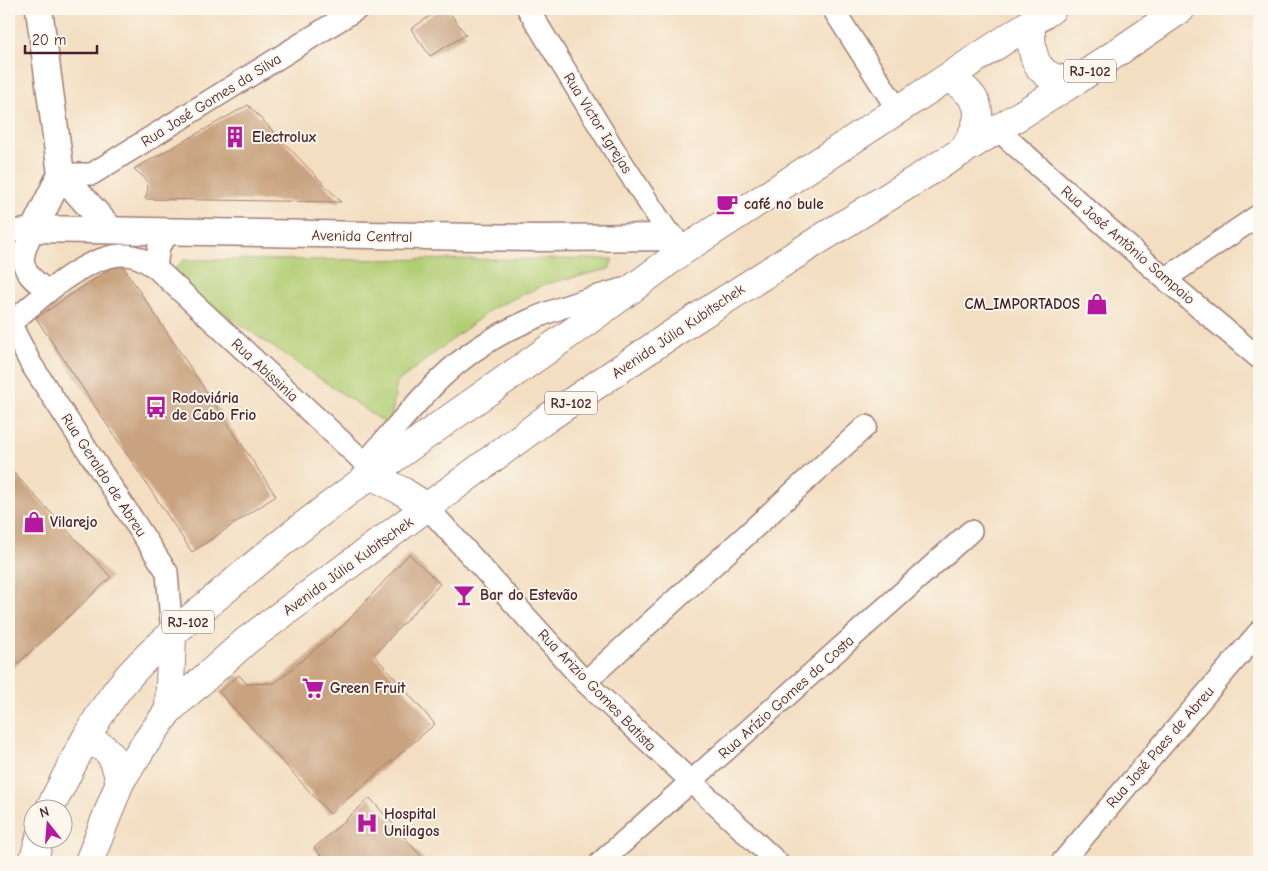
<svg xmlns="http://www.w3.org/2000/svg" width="1268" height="871" viewBox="0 0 1268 871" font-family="'Comic Neue',sans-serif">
<rect width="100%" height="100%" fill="#fbf7ec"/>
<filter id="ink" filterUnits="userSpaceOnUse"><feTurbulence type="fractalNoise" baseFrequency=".02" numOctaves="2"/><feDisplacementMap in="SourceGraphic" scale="10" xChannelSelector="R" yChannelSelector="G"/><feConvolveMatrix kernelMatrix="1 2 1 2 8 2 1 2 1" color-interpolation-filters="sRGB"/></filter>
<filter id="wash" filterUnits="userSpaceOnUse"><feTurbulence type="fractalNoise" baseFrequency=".0096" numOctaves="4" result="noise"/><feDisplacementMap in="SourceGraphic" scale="20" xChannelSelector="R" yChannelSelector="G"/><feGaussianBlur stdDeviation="1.12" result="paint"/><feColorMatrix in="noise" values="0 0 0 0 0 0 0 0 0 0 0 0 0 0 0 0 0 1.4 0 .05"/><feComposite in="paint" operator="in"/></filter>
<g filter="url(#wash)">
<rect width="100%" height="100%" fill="#f3dec1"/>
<polygon fill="#b2ce74" stroke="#7e7650" points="613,259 609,269 546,284 493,308 397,382 390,426 179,283 175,268 184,260"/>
<g id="blocks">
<g fill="#c9a380">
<polygon points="440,9 447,9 466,35 430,56 411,29"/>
<polygon points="248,105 341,202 145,199 148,189 147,180 134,169"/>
<polygon points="120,262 276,496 192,552 36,318"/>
<polygon points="9,468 111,577 9,672"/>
<polygon points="409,554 440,584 374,655 435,724 330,814 219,692 239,675 247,684 275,683 343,626"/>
<polygon points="370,798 426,862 326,862 314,848"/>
</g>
</g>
</g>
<g filter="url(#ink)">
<use href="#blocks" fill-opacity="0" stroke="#9e7e76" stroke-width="1"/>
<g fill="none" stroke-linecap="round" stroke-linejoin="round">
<g stroke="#9e7e76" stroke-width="24">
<g id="minor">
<polyline points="528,9 616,153 671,237"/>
<polyline points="833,9 897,109"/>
<polyline points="998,130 1165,279 1259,358"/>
<polyline points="61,174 92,174 357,9"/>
<path d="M34,229c-16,31 -16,41 14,62"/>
<polyline points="9,231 34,229"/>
<polyline points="156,268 159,245 171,232"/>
<polyline points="1165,279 1259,215"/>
<polyline points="9,321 31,364 167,572 172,635"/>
<path d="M9,325c29,-25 76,-71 116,-70 12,0 22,7 31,13l209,195 6,12"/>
<path d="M365,463c25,-29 49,-59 76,-85 51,-50 118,-72 186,-90"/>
<polyline points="427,507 585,682 777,862"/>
<polyline points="585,682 866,426"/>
<polyline points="601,862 971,531"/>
<polyline points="1062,862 1259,632"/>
</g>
</g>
<g stroke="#9e7e76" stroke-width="29">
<g id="tertiary">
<polyline points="39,9 61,174 34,229 536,238 671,237 681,252"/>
<polyline points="61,174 111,230"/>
</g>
</g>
<g stroke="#9e7e76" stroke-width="30">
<g id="primary">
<path d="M1031,23c-1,35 5,59 46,57"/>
<path d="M949,77c36,24 36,38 14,74"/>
<polyline points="371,475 402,491 427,507"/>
<polyline points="169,710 172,635"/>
<path d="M85,740c27,8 29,17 35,42"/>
<path d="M50,808c19,-36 36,-75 60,-108 30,-44 77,-78 117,-112 143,-123 305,-221 454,-336l371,-243"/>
<polyline points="33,862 40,838"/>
<polyline points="89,862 120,782 142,748 169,710 246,641 546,419 684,326 817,241 1077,80 1181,9"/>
</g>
</g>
<use href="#minor" stroke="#fff" stroke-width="21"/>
<use href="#tertiary" stroke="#fff" stroke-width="26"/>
<use href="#primary" stroke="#fff" stroke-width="28"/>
</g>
</g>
<defs>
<g id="building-bare" transform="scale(1.725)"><path d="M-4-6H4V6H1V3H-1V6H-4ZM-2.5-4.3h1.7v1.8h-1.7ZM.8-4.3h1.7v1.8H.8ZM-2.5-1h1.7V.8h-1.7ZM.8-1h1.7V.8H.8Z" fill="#b5179e" stroke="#fbf7ec" stroke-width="2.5" paint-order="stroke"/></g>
<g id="cafe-bare" transform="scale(1.725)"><path d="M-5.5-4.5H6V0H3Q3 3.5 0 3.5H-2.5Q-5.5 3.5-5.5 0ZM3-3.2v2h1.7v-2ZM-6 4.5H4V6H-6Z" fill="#b5179e" stroke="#fbf7ec" stroke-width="2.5" paint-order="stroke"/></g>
<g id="shop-bare" transform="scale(1.725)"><path d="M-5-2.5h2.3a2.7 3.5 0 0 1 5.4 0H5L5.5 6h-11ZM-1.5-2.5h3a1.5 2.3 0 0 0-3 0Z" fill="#b5179e" stroke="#fbf7ec" stroke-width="2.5" paint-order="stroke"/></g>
<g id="bus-bare" transform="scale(1.725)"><path d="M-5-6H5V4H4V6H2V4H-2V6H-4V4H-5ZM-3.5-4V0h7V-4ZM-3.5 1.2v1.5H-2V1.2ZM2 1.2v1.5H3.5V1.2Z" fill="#b5179e" stroke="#fbf7ec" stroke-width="2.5" paint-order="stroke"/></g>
<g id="bar-bare" transform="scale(1.725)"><path d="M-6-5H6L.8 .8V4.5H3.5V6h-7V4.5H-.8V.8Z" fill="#b5179e" stroke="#fbf7ec" stroke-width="2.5" paint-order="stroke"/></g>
<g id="supermarket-bare" transform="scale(1.725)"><path d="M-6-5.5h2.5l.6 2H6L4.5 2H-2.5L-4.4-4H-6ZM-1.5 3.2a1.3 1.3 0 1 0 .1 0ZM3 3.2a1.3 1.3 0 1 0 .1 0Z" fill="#b5179e" stroke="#fbf7ec" stroke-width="2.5" paint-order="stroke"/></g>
<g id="hospital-bare" transform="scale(1.725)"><path d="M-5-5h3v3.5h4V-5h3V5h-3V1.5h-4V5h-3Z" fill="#b5179e" stroke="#fbf7ec" stroke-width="2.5" paint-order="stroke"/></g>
</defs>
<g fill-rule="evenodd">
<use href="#building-bare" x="235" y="137"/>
<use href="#cafe-bare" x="727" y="204"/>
<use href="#shop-bare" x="1097" y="304"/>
<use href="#bus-bare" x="156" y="407"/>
<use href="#shop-bare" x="34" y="522"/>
<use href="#bar-bare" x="464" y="595"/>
<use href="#supermarket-bare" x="313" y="688"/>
<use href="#hospital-bare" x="367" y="823"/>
</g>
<g text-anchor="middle" stroke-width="4" stroke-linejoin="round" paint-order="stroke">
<g fill="#fbf7ec" stroke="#7f6065" stroke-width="1">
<rect x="1064" y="59.5" width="52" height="23" rx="4"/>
<rect x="545" y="391.5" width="52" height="23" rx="4"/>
<rect x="162" y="610.5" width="52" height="23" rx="4"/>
</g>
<g font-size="14" font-weight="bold" fill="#4a1f2b">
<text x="1090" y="76">RJ-102</text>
<text x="571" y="408">RJ-102</text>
<text x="188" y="627">RJ-102</text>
</g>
<g font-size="15" fill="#4a1f2b" stroke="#fbf7ec">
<text transform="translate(211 100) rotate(-32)" y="5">Rua José Gomes da Silva</text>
<text transform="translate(598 123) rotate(58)" y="5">Rua Victor Igrejas</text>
<text transform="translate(362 236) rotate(1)" y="5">Avenida Central</text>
<text transform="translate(1128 245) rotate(41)" y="5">Rua José Antônio Sampaio</text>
<text transform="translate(678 331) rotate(-34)" y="5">Avenida Júlia Kubitschek</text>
<text transform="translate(265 370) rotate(43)" y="5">Rua Abissinia</text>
<text transform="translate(104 475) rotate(57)" y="5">Rua Geraldo de Abreu</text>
<text transform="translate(348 566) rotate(-36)" y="5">Avenida Júlia Kubitschek</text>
<text transform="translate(597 690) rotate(46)" y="5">Rua Arizio Gomes Batista</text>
<text transform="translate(786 697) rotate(-42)" y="5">Rua Arízio Gomes da Costa</text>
<text transform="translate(1160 747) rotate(-49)" y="5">Rua José Paes de Abreu</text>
</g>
<g font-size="15" font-weight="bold" fill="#4a1f2b" stroke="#fbf7ec" text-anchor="start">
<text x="252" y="142">Electrolux</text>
<text x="744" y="209">café no bule</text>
<text x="1080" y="309" text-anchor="end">CM_IMPORTADOS</text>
<text x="172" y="403">Rodoviária<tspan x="172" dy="17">de Cabo Frio</tspan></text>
<text x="50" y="527">Vilarejo</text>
<text x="480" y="600">Bar do Estevão</text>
<text x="330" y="693">Green Fruit</text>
<text x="384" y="819">Hospital<tspan x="384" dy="17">Unilagos</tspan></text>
</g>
</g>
<rect width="1268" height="871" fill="none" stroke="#fbf7ec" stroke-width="30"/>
<g transform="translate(48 824) rotate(343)"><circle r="24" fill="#fbf7ec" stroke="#b4a19f"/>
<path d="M0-4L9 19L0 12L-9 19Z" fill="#b5179e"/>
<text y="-8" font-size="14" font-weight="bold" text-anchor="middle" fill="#4a1f2b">N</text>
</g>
<path d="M25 45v8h72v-8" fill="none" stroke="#4a1f2b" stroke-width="2.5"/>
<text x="32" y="45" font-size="15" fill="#4a1f2b" stroke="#fbf7ec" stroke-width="4" paint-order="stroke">20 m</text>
</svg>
